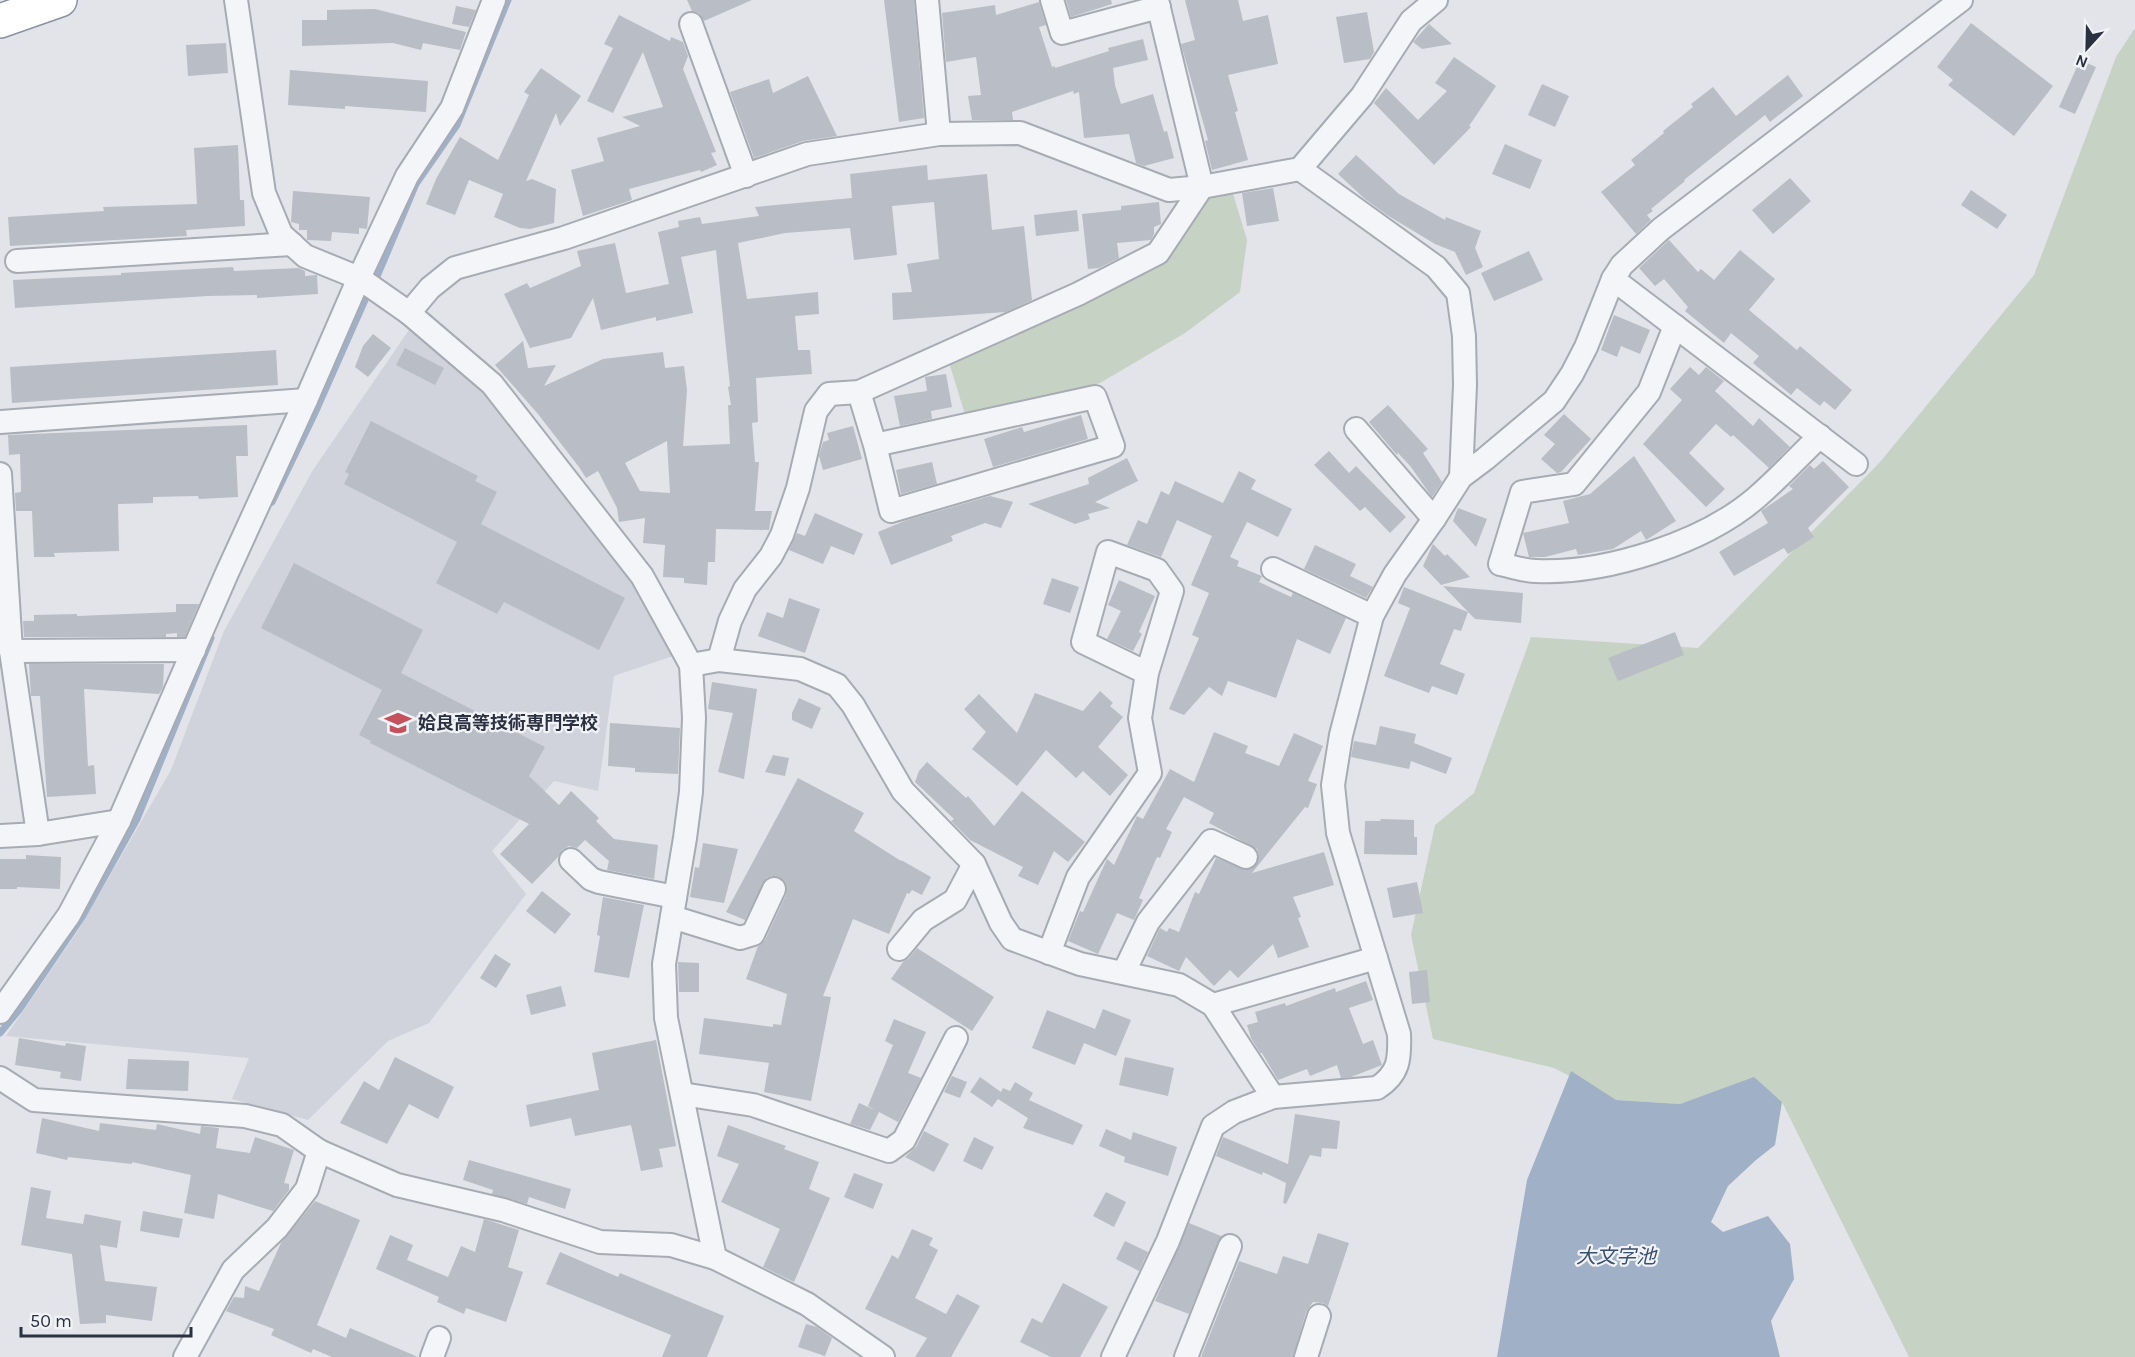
<svg xmlns="http://www.w3.org/2000/svg" width="2135" height="1357" viewBox="0 0 2135 1357" font-family="Karla,'Noto Sans JP',sans-serif">
<rect width="100%" height="100%" fill="#e2e4e9"/>
<polygon fill="#d0d3db" points="411,327 484,391 586,516 660,620 673,656 614,676 598,791 554,781 492,851 526,894 429,1023 388,1041 308,1120 232,1099 249,1058 6,1036 77,932 171,770 224,631 313,470"/>
<g fill="#c6d2c4">
<polygon points="2135,28 2135,1357 1909,1357 1782,1102 1754,1078 1680,1104 1616,1100 1554,1068 1433,1039 1411,935 1435,825 1474,793 1531,637 1698,648 1880,462 2034,275 2116,57"/>
<polygon points="1231,187 1247,240 1240,292 1185,333 1100,383 967,421 948,359 1158,257 1209,190"/>
</g>
<polygon fill="#a0b0c6" points="1571,1071 1616,1100 1680,1104 1754,1077 1782,1102 1775,1145 1756,1160 1728,1186 1711,1222 1723,1232 1768,1216 1790,1244 1794,1279 1771,1321 1780,1357 1497,1357 1527,1180"/>
<g fill="none" stroke-linecap="round" stroke-linejoin="round">
<g stroke="#a0b0c6" stroke-width="7">
<polyline points="376,279 416,184 457,125 508,0"/>
<polyline points="272,502 314,415 365,300"/>
<polyline points="0,1033 19,1010 82,917 137,819 211,638"/>
</g>
</g>
<g fill="#b9bdc5" fill-rule="evenodd">
<polygon points="687,0 752,0 704,21 699,13 692,11"/>
<polygon points="884,0 914,0 924,118 899,122"/>
<polygon points="1066,0 1111,0 1112,4 1071,17"/>
<polygon points="1185,0 1238,0 1243,21 1268,15 1278,64 1228,75 1238,111 1235,112 1248,160 1212,170 1205,141 1208,140 1181,44 1195,40"/>
<polygon points="1039,2 1046,25 1039,27 1052,67 1055,66 1055,68 1109,51 1108,48 1143,39 1148,60 1113,68 1115,85 1121,104 1153,94 1164,132 1167,131 1174,158 1144,166 1136,163 1129,134 1084,138 1079,92 1074,94 1073,91 1012,112 1013,120 972,120 968,96 981,95 976,57 946,62 942,13 995,5 996,15"/>
<polygon points="456,6 476,10 469,27 452,24"/>
<polygon points="375,9 466,32 460,50 423,43 421,50 393,43 302,46 302,20 327,20 327,10"/>
<polygon points="1367,12 1374,52 1370,59 1344,63 1336,17"/>
<polygon points="619,15 670,41 671,37 683,42 688,56 683,69 716,152 711,153 717,165 701,172 700,170 629,189 632,200 583,216 571,170 604,161 597,138 640,126 622,117 663,107 643,52 613,113 587,101 613,48 604,44"/>
<polygon points="1971,23 2053,86 2014,136 1948,85 1953,80 1937,67"/>
<polygon points="1429,24 1452,44 1422,49 1413,42"/>
<polygon points="226,43 228,73 188,76 186,45"/>
<polygon points="1454,57 1496,86 1469,126 1471,127 1434,165 1374,103 1386,88 1418,120 1447,91 1435,83"/>
<polygon points="2080,60 2096,67 2075,114 2059,107"/>
<polygon points="541,68 581,96 560,126 556,113 526,181 532,179 556,189 554,223 530,229 520,228 494,217 503,194 469,180 455,215 426,204 436,179 460,137 498,160 529,95 524,92"/>
<polygon points="290,70 428,81 426,112 345,106 345,109 288,105"/>
<polygon points="1788,75 1803,96 1770,122 1765,115 1684,180 1685,181 1651,209 1653,211 1647,215 1651,220 1636,234 1601,192 1635,165 1631,160 1664,133 1663,131 1693,107 1691,104 1713,87 1736,116"/>
<polygon points="808,76 837,136 803,141 754,158 730,92 769,79 773,93"/>
<polygon points="1542,84 1569,96 1555,127 1528,115"/>
<polygon points="1505,144 1542,160 1530,189 1492,174"/>
<polygon points="238,145 240,200 244,200 245,226 186,230 187,236 10,246 8,217 104,211 103,207 197,204 194,148"/>
<polygon points="1356,155 1399,194 1445,220 1446,217 1481,231 1475,248 1483,267 1466,275 1455,252 1435,244 1387,215 1365,199 1338,174"/>
<path d="M927,165l1,15 59,-6 5,56 32,-4 8,74 -26,12 -113,8 -1,-27 20,-1 -5,-28 32,-5 -5,-57 -42,4 5,49 -43,5 -4,-32 -65,5 -47,10 9,56 71,-7 1,22 -24,2 3,34h12l2,24 -56,4 2,44 -6,1 3,39h4l-4,49h17l-3,19 -53,-1 -1,33h-7l-1,23 -23,-2v-5l-21,-1 2,-32 -22,-2 2,-25 -26,4 -2,-14 -19,-37 -12,7 -7,-11 -41,-53 -43,-49 28,-24 5,27 28,-3 -12,21 59,-27 60,-7 2,16 19,-2 3,24 -4,56 47,-2 -2,-39h3l-3,-18 2,-1 -14,-136 -35,7 12,56 -37,8v-4l-55,13 -8,-32 -22,40 -41,10 -26,-54 23,-11 3,5 51,-22 -4,-15 38,-8 11,50 43,-9 -11,-52 21,-5 -1,-6 22,-4 2,7 57,-8 -4,-9 97,-9 -2,-24zM667,441l3,52 -30,-2 -15,-28z"/>
<polygon points="1790,178 1811,201 1773,234 1752,210"/>
<polygon points="1273,188 1279,221 1247,226 1242,193"/>
<polygon points="1971,190 2007,215 1997,229 1961,205"/>
<polygon points="293,191 370,197 367,229 359,228 359,234 332,232 331,241 307,240 307,230 299,230 299,224 291,222"/>
<polygon points="1159,202 1161,224 1154,227 1154,234 1151,240 1117,243 1119,258 1099,268 1088,269 1082,214 1121,210 1121,206"/>
<polygon points="1077,210 1079,231 1036,236 1034,215"/>
<polygon points="1669,240 1698,272 1701,269 1714,280 1740,250 1775,279 1749,310 1797,350 1800,346 1852,390 1835,410 1824,401 1820,406 1797,388 1791,395 1753,363 1759,356 1731,333 1724,343 1685,311 1688,307 1664,279 1655,286 1639,268"/>
<polygon points="1529,251 1543,280 1494,301 1481,273"/>
<polygon points="233,267 234,271 299,268 305,271 305,276 317,275 318,294 257,298 257,295 208,296 15,308 13,280 121,275 121,273"/>
<polygon points="1614,315 1650,330 1640,354 1621,346 1617,357 1601,350"/>
<polygon points="373,334 391,348 368,377 355,367 363,346"/>
<polygon points="405,348 444,368 435,385 396,365"/>
<polygon points="276,350 278,385 12,403 10,367"/>
<polygon points="1690,367 1699,375 1706,367 1724,381 1715,391 1753,426 1759,418 1790,447 1769,468 1733,435 1731,437 1716,424 1689,453 1725,489 1706,507 1643,444 1682,400 1670,389"/>
<polygon points="946,374 952,407 931,411 932,419 900,426 894,396 927,391 925,377"/>
<polygon points="1388,405 1428,449 1423,453 1442,482 1432,497 1411,467 1398,453 1397,455 1369,422"/>
<polygon points="1564,414 1591,439 1561,472 1557,473 1541,459 1555,444 1544,435"/>
<polygon points="1081,415 1088,439 993,467 984,439 1022,427 1024,432"/>
<polygon points="371,421 478,476 475,481 497,492 481,524 625,598 599,650 504,602 497,614 436,583 457,542 344,484 349,474 345,472"/>
<polygon points="247,425 248,456 236,456 238,497 199,499 198,496 153,497 153,503 118,504 119,551 54,553 55,557 34,557 32,511 16,511 15,493 21,492 20,454 9,455 8,435"/>
<polygon points="853,426 862,459 823,470 819,456 823,442 829,440 827,433"/>
<polygon points="1329,451 1349,473 1356,466 1406,517 1390,533 1365,507 1360,511 1314,465"/>
<polygon points="1634,456 1676,521 1646,540 1641,531 1613,549 1578,555 1576,549 1545,557 1529,557 1523,533 1569,523 1563,501 1590,494"/>
<polygon points="1127,458 1138,481 1095,502 1110,508 1088,514 1090,519 1075,524 1028,504 1089,484 1088,478"/>
<polygon points="1823,461 1849,487 1808,528 1814,537 1788,554 1784,548 1734,576 1719,552 1768,523 1761,511 1793,489 1789,486 1810,465 1814,469"/>
<polygon points="932,462 937,484 901,494 896,470"/>
<polygon points="1239,471 1256,480 1251,489 1292,509 1278,537 1247,522 1230,557 1239,561 1237,566 1262,576 1259,582 1291,597 1293,593 1346,618 1330,654 1297,639 1276,698 1228,681 1222,696 1209,687 1184,715 1169,709 1199,638 1192,635 1209,593 1191,585 1212,536 1177,520 1161,557 1127,545 1138,520 1147,524 1161,491 1169,495 1175,481 1223,503"/>
<polygon points="990,496 1013,502 1001,528 985,523 951,536 953,541 891,565 878,532 907,520"/>
<polygon points="1458,508 1487,519 1476,547 1453,521"/>
<polygon points="815,513 863,534 854,555 831,546 823,564 789,550 797,533 805,536"/>
<polygon points="1433,544 1445,556 1447,554 1470,577 1441,585 1423,566"/>
<polygon points="1315,545 1356,564 1350,576 1373,587 1366,598 1304,569"/>
<polygon points="294,563 423,630 401,673 545,747 529,776 559,805 571,791 599,818 596,821 614,839 658,845 654,879 607,870 609,861 585,840 577,848 569,846 562,850 558,857 532,884 500,854 529,824 370,743 371,741 359,735 382,690 261,628"/>
<polygon points="1052,578 1079,587 1070,613 1043,604"/>
<polygon points="1119,580 1155,596 1139,632 1142,634 1133,651 1107,639 1121,611 1108,605"/>
<polygon points="1443,586 1523,593 1521,623 1475,619"/>
<polygon points="1404,587 1468,612 1461,631 1454,629 1440,664 1465,674 1457,695 1432,686 1429,693 1384,676 1410,608 1398,603"/>
<polygon points="789,598 820,609 805,653 758,636 767,612 783,618"/>
<polygon points="176,604 199,604 185,637 177,637 177,633 166,634 166,637 24,637 23,621 34,621 34,615 77,614 77,616 176,612"/>
<polygon points="1675,632 1684,655 1618,681 1608,658"/>
<polygon points="29,664 164,664 163,687 159,694 84,689 88,766 94,765 96,794 47,797 40,696 31,696"/>
<polygon points="712,682 757,689 744,779 718,772 733,713 708,709"/>
<polygon points="1100,691 1113,703 1110,706 1123,717 1098,747 1128,775 1110,796 1083,771 1076,778 1046,750 1017,786 972,749 986,732 964,709 979,694 1017,733 1035,693 1083,711"/>
<polygon points="799,698 821,708 812,729 792,720 792,713"/>
<polygon points="610,723 680,728 678,774 635,772 635,768 608,766"/>
<polygon points="1380,726 1416,734 1414,743 1452,758 1446,774 1411,761 1409,769 1351,757 1354,741 1376,745"/>
<polygon points="1214,732 1248,746 1245,753 1279,766 1294,733 1323,746 1308,781 1317,784 1308,808 1305,807 1252,873 1324,852 1334,885 1293,897 1301,917 1298,918 1309,947 1278,958 1273,944 1238,978 1230,970 1214,986 1186,957 1179,971 1147,956 1160,928 1167,932 1169,928 1179,932 1195,892 1199,894 1216,858 1247,870 1253,868 1258,862 1259,855 1257,849 1209,823 1214,813 1184,797 1166,829 1172,832 1160,858 1157,857 1139,898 1143,900 1134,920 1117,913 1098,954 1068,941 1080,911 1083,912 1107,859 1114,865 1137,816 1143,819 1170,769 1194,782"/>
<polygon points="773,755 789,758 785,776 765,772"/>
<polygon points="927,762 966,798 968,796 994,826 1022,791 1085,842 1068,862 1054,851 1038,885 1018,876 1023,867 970,840 951,821 954,819 915,782 919,771"/>
<polygon points="798,778 864,813 854,831 901,861 901,860 931,877 922,895 912,890 909,894 907,893 889,934 853,919 823,996 831,997 811,1101 764,1092 769,1063 699,1054 704,1018 773,1027 773,1024 781,1025 787,994 746,979 758,946 765,940 786,895 787,888 785,882 779,877 772,876 766,878 745,920 726,912"/>
<polygon points="1381,819 1414,820 1414,837 1417,837 1417,855 1364,854 1365,821 1380,821"/>
<polygon points="703,843 738,849 724,903 690,897 695,867 699,868"/>
<polygon points="26,855 61,857 60,889 17,887 17,889 0,889 0,859 26,859"/>
<polygon points="1417,882 1423,913 1393,918 1387,888"/>
<polygon points="542,891 571,914 555,934 526,911"/>
<polygon points="603,897 644,905 629,978 594,972 600,936 597,935"/>
<polygon points="917,948 994,997 972,1031 891,979 903,962 909,958"/>
<polygon points="495,954 511,964 496,988 480,978"/>
<polygon points="678,962 699,963 699,992 679,992"/>
<polygon points="1427,970 1430,1002 1412,1004 1409,972"/>
<polygon points="1366,981 1373,1000 1349,1008 1363,1044 1373,1040 1382,1065 1351,1077 1341,1078 1337,1065 1310,1076 1307,1069 1278,1080 1262,1053 1260,1053 1251,1038 1247,1025 1258,1022 1255,1012 1285,1003 1286,1006 1335,988 1336,992"/>
<polygon points="561,986 566,1006 531,1015 526,995"/>
<polygon points="1103,1009 1131,1020 1116,1056 1084,1043 1075,1065 1032,1048 1047,1010 1095,1029"/>
<polygon points="894,1019 926,1032 908,1073 921,1078 898,1122 879,1112 870,1130 850,1124 859,1103 875,1110 868,1106 893,1045 885,1041"/>
<polygon points="19,1038 65,1046 66,1043 86,1046 81,1081 60,1078 61,1072 15,1065"/>
<polygon points="656,1040 676,1146 659,1149 663,1167 641,1171 631,1125 575,1136 571,1118 530,1127 526,1105 599,1090 592,1053"/>
<polygon points="395,1057 454,1087 438,1119 409,1104 387,1144 340,1123 364,1081 379,1090"/>
<polygon points="1125,1057 1174,1068 1168,1096 1119,1085"/>
<polygon points="128,1059 189,1061 188,1091 126,1089"/>
<polygon points="952,1076 967,1082 960,1098 944,1092"/>
<polygon points="980,1077 1001,1092 1003,1088 1010,1091 1015,1082 1033,1093 1029,1100 1083,1125 1073,1145 1023,1128 1028,1118 998,1099 992,1107 970,1092"/>
<polygon points="1295,1114 1340,1121 1337,1149 1322,1148 1321,1157 1310,1155 1286,1204 1283,1203 1286,1183 1263,1172 1262,1175 1216,1156 1223,1137 1288,1164"/>
<polygon points="42,1118 99,1131 100,1123 156,1130 157,1124 200,1134 201,1126 219,1128 216,1148 250,1153 255,1137 294,1150 284,1183 289,1184 289,1190 273,1211 218,1194 214,1219 184,1213 191,1175 132,1162 132,1164 68,1157 67,1160 36,1153"/>
<polygon points="728,1125 786,1146 784,1149 819,1162 809,1189 830,1198 794,1282 763,1267 780,1229 721,1202 739,1164 717,1156"/>
<polygon points="1106,1129 1131,1140 1133,1132 1177,1147 1168,1176 1124,1162 1125,1157 1099,1146"/>
<polygon points="924,1131 949,1144 934,1172 905,1157 916,1147"/>
<polygon points="974,1137 994,1147 982,1170 963,1161"/>
<polygon points="469,1160 571,1189 565,1209 529,1197 527,1204 492,1194 493,1190 463,1180"/>
<polygon points="854,1173 883,1184 873,1209 844,1197"/>
<polygon points="31,1187 51,1191 46,1218 83,1224 85,1214 121,1221 117,1248 100,1245 105,1281 157,1287 152,1321 106,1315 106,1323 80,1324 72,1254 21,1245"/>
<polygon points="1106,1192 1126,1202 1114,1227 1093,1216"/>
<polygon points="315,1201 360,1220 317,1325 346,1338 350,1328 418,1357 332,1357 313,1349 311,1353 271,1335 274,1329 226,1311 234,1297 244,1298 245,1286 259,1291 281,1243"/>
<polygon points="143,1211 183,1219 179,1238 140,1231"/>
<polygon points="484,1219 519,1230 508,1267 523,1272 506,1322 466,1308 464,1314 437,1302 439,1297 376,1269 390,1235 413,1245 407,1260 448,1277 461,1246 475,1252"/>
<polygon points="1189,1223 1221,1236 1189,1314 1155,1301"/>
<polygon points="912,1229 933,1238 929,1245 938,1250 915,1298 946,1314 957,1294 980,1306 951,1357 915,1357 927,1338 865,1309 892,1255 898,1259"/>
<polygon points="1318,1233 1349,1243 1328,1306 1323,1303 1313,1302 1310,1306 1306,1312 1293,1357 1201,1357 1239,1261 1277,1274 1283,1256 1308,1264"/>
<polygon points="1125,1241 1148,1252 1139,1271 1116,1259"/>
<polygon points="560,1252 618,1277 620,1273 724,1316 707,1357 662,1357 671,1335 546,1284"/>
<polygon points="1063,1283 1108,1307 1080,1357 1051,1357 1020,1342 1032,1318 1042,1323"/>
<polygon points="806,1324 817,1327 832,1338 825,1356 798,1347"/>
</g>
<g fill="none" stroke-linecap="round" stroke-linejoin="round">
<g stroke="#a7abb3" stroke-width="26">
<g id="minor">
<polyline points="236,0 264,193 281,234 305,256 359,278 409,313 492,384 642,576 691,665 694,718 691,792 685,838 664,964 666,1018 715,1258 807,1304 883,1357"/>
<polyline points="927,0 939,134"/>
<polyline points="1052,0 1062,33 1159,7"/>
<polyline points="691,24 746,176"/>
<polyline points="1300,169 1436,267 1458,293 1464,336 1465,385 1461,477"/>
<polyline points="17,261 292,244"/>
<polyline points="1613,279 1856,464"/>
<polyline points="409,313 430,288 455,268 564,238 807,154 939,134 1020,133 1169,190 1202,187 1300,169 1362,96 1411,21 1436,0"/>
<path d="M1675,326l-26,66 -75,92 -52,8 -22,72c11,2 24,7 36,7 70,3 168,-28 221,-74 22,-19 42,-41 63,-61"/>
<polyline points="859,392 875,445 891,511 1113,446 1095,397 875,445"/>
<polyline points="0,422 306,400"/>
<polyline points="1356,429 1434,519"/>
<polyline points="0,474 11,651 38,834"/>
<polyline points="1273,569 1372,616"/>
<polyline points="11,651 194,650"/>
<polyline points="719,660 800,669 837,685 853,705 903,791 974,864 1001,923 1012,939 1080,964 1179,985 1213,1005 1273,1097"/>
<polyline points="691,665 719,660 730,621 745,589 771,556 782,535 798,488 816,411 829,394 859,392 1078,294 1158,253 1202,187 1157,0"/>
<polyline points="0,836 38,834 119,821"/>
<polyline points="571,860 591,879 599,882 675,897"/>
<polyline points="672,917 740,938 753,934 774,889"/>
<polyline points="899,949 923,920 955,900 974,864"/>
<polyline points="1049,953 1078,877 1150,773 1140,718 1147,673 1172,591 1157,570 1108,552 1083,642 1147,673"/>
<polyline points="1124,972 1148,922 1211,841 1246,857"/>
<polyline points="1213,1005 1376,958"/>
<polyline points="0,1012 69,915 119,821 227,573 306,400 359,278 407,176 452,108 494,0"/>
<polyline points="0,1078 34,1100 245,1116 282,1125 319,1151 397,1185 503,1210 600,1242 671,1245 715,1258"/>
<polyline points="682,1094 753,1105 889,1151 904,1140 956,1038"/>
<polyline points="185,1357 233,1270 277,1228 307,1189 319,1151"/>
<polyline points="432,1357 439,1338"/>
<path d="M1113,1357l55,-116 45,-115 21,-14 39,-15 104,-9c22,-14 23,-29 22,-54l-61,-201 -5,-48 8,-50 31,-119 23,-42 39,-55 27,-42 24,-18 69,-58 18,-27 14,-27 27,-68 9,-14 39,-36 300,-229"/>
<polyline points="1186,1357 1230,1246"/>
<polyline points="1306,1357 1319,1316"/>
</g>
</g>
<g stroke="#8a919f" stroke-width="36">
<polyline id="motorway" points="0,21 60,0"/>
</g>
<use href="#minor" stroke="#f4f5f8" stroke-width="22"/>
<use href="#motorway" stroke="#fff" stroke-width="33"/>
</g>
<defs>
<g id="school-bare" transform="scale(2.07)"><path d="M0-5L7-2L0 1L-7-2ZM-4 1L0 2.5L4 1V4Q0 6-4 4Z" fill="#c4515b" stroke="#f1f3f7" stroke-width="2.5" paint-order="stroke"/></g>
</defs>
<g fill-rule="evenodd">
<use href="#school-bare" x="398" y="723"/>
</g>
<g text-anchor="middle" stroke-width="4.5" stroke-linejoin="round" paint-order="stroke">
<g font-size="18" font-weight="bold" fill="#2b3140" stroke="#f1f3f7" text-anchor="start">
<text x="418" y="729">姶良高等技術専門学校</text>
</g>
<g font-size="20" font-style="italic" fill="#394e70" stroke="#f1f3f7">
<text x="1616" y="1263">大文字池</text>
</g>
</g>
<g transform="translate(2087 48) rotate(202)" stroke="#f1f3f7" stroke-width="4.5" paint-order="stroke">
<path d="M0-4.5L10 22L0 15L-10 22Z" fill="#2b3140"/>
<text y="-9" font-size="16" font-weight="bold" text-anchor="middle" fill="#2b3140">N</text>
</g>
<path d="M21 1327v9h170v-9" fill="none" stroke="#2b3140" stroke-width="3"/>
<text x="30" y="1327" font-size="18" fill="#2b3140" stroke="#f1f3f7" stroke-width="4.5" paint-order="stroke">50 m</text>
</svg>
